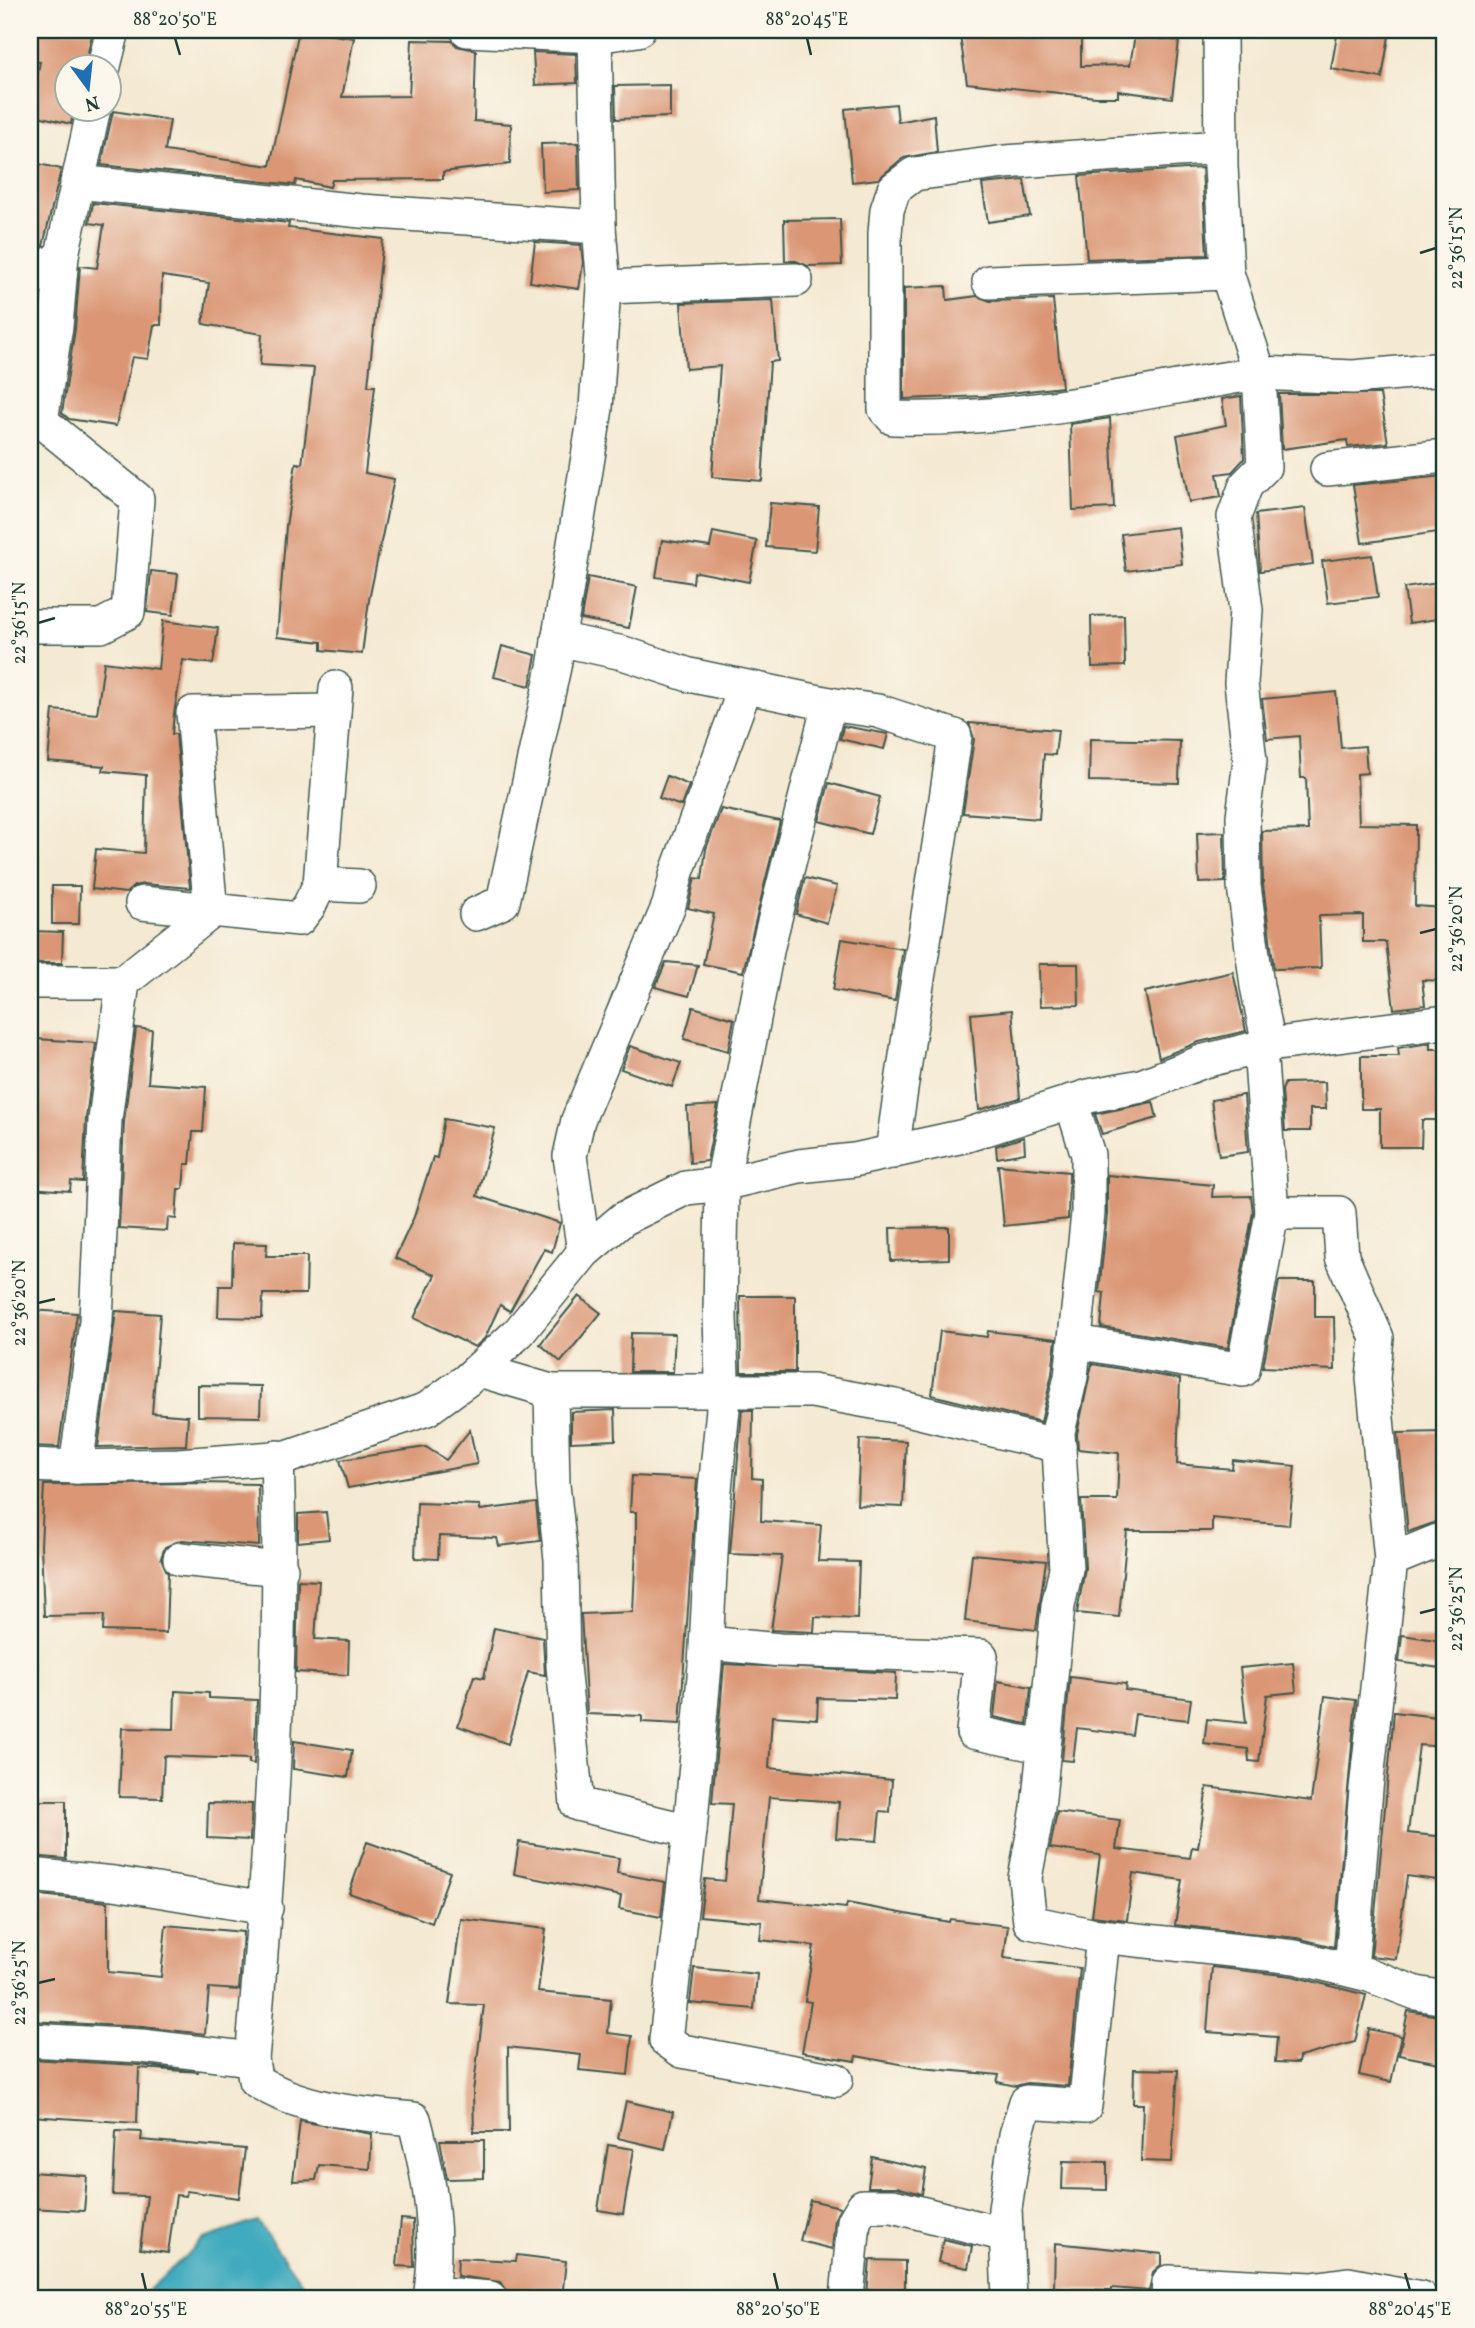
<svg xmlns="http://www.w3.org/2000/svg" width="1475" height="2328" viewBox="0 0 1475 2328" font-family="Vollkorn,serif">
<rect width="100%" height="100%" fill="#fbf7ec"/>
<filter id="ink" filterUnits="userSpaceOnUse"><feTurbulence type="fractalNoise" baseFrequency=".0143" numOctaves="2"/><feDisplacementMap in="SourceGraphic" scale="14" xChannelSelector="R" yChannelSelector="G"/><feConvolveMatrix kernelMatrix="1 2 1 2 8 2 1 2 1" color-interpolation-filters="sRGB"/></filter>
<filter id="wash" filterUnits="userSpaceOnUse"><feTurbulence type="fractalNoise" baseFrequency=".00686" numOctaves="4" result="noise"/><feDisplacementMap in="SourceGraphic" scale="28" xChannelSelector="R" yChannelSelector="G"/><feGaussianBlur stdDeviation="1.57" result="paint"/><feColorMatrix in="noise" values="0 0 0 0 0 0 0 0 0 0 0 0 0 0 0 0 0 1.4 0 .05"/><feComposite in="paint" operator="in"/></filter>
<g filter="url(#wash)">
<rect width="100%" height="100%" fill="#f4e9d2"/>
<polygon fill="#3faabe" stroke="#2f7479" stroke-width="2" points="257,2221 313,2298 140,2298 204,2239"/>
<g id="blocks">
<g fill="#da9674">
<polygon points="30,30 93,30 85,66 66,66 66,108 74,108 71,124 30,114 40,62 30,61"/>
<polygon points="299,30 354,38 342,97 409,96 412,40 452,41 457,46 476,50 474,121 511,124 510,164 443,172 443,179 332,180 330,187 296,180 295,185 101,165 113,111 170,120 165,151 270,166"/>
<polygon points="1044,30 1081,30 1081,66 1130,65 1135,35 1179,41 1172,98 1118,91 1118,97 1096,97 967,83 960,36 984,38 985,32 1044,34"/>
<polygon points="1338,30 1390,30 1382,78 1331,69"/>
<polygon points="533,52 576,54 577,83 535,85"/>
<polygon points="670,85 670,117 616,119 615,86"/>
<polygon points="896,104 898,122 934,115 937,152 903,158 878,179 852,182 845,109"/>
<polygon points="578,143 579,190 543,192 541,144"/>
<polygon points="30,162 61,169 43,246 30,242"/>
<polygon points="1202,168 1207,255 1087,259 1079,176"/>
<polygon points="1024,180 1030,216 988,222 982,184"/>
<polygon points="93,203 289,223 288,228 383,239 368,386 375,386 365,473 394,479 369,600 362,654 322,650 322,642 277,637 286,526 296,463 302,464 314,368 260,365 262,334 203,324 209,283 162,276 161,325 154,325 148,359 132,357 116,426 69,419 62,413 75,329 80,266 97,268 104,225 89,223"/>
<polygon points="840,219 842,265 808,266 796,261 785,261 784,220"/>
<polygon points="535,242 581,245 583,263 579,289 530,282"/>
<polygon points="946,286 947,300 977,296 990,301 1053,299 1062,387 984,396 904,399 904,288"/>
<polygon points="773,300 778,361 770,362 762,481 712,477 720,366 686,369 681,303"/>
<polygon points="30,321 37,322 30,369"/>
<polygon points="1279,394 1380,394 1388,443 1348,447 1347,440 1282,449"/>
<polygon points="1241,396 1244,459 1232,472 1217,474 1221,497 1189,502 1177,435 1226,425 1222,399"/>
<polygon points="1110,418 1114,508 1073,510 1070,424"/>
<polygon points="1444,476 1445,531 1362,543 1353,485"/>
<polygon points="770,503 819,507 815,551 766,547"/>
<polygon points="1305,508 1313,564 1260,571 1256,514"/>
<polygon points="1178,527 1182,564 1126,571 1121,534"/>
<polygon points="713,532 757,541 749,582 698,572 694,573 693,583 656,577 662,540 710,547"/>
<polygon points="1372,555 1378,597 1328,603 1322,561"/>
<polygon points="151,571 178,574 173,615 147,612"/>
<polygon points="588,577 637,587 629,628 581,619"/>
<polygon points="1445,582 1445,618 1409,623 1404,588"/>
<polygon points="1124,615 1125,666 1092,667 1091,616"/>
<polygon points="163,621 218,628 213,664 183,660 174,714 172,734 176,734 190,888 144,884 134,886 126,893 92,889 96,849 144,853 146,775 103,771 104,766 48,761 53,710 97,714 104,662 158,669"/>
<polygon points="502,646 536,655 530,686 494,677"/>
<polygon points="1336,692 1341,748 1365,746 1367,773 1357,774 1359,824 1416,825 1415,906 1445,908 1445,981 1422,980 1425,1005 1394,1009 1386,942 1363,942 1363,915 1319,916 1321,968 1274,969 1263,885 1262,831 1308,830 1306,778 1301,778 1299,736 1267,739 1262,699"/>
<polygon points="969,723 1058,730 1055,755 1044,754 1039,819 963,813 974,739"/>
<polygon points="843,726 888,734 884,749 840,739"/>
<polygon points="1090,739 1180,741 1179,783 1089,781"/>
<polygon points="667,776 689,785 681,806 659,798"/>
<polygon points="829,783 880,797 870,834 819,821"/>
<polygon points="721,809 780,821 743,972 703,964 714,914 688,908 695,878 702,879 706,849"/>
<polygon points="1224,832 1225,882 1199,883 1197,833"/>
<polygon points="805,878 837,886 827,923 796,914"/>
<polygon points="52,886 80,886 79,924 52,924"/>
<polygon points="30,931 63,932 62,963 30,963"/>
<polygon points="842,939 903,949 895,1001 833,990"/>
<polygon points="666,962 698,965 689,996 655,987"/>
<polygon points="1039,964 1078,964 1079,1005 1040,1006"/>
<polygon points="1233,972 1246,1031 1199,1042 1159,1058 1145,992"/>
<polygon points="693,1007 734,1019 728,1051 684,1039"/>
<polygon points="1012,1010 1020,1098 979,1110 971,1014"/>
<polygon points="136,1028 152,1030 148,1083 206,1087 203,1132 193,1132 190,1164 185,1164 183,1189 178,1189 176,1219 168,1218 167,1231 119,1228 124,1122"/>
<polygon points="37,1039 96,1043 86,1118 83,1182 71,1181 70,1191 30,1188 33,1142 30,1141 30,1131"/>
<polygon points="1430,1043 1430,1049 1445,1049 1445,1120 1422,1120 1421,1147 1380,1147 1380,1109 1361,1109 1361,1056 1399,1056 1398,1048"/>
<polygon points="630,1046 681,1063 672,1087 621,1069"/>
<polygon points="1325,1082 1326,1109 1310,1109 1310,1131 1285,1131 1282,1090 1285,1083"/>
<polygon points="1244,1095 1248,1152 1219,1156 1211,1100"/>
<polygon points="1153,1102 1157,1118 1102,1134 1095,1114"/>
<polygon points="718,1105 707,1161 690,1163 687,1107"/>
<polygon points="444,1119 495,1128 477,1196 560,1223 552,1252 544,1249 510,1311 500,1305 485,1338 475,1347 414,1318 435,1275 395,1258 414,1217 433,1157 437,1158"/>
<polygon points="1024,1137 1025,1153 997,1158 996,1146"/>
<polygon points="998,1165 1069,1172 1068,1219 1004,1226"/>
<polygon points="1107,1175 1213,1185 1212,1197 1251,1196 1253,1212 1228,1348 1101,1327 1104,1293 1099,1292 1107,1215"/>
<polygon points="949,1227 949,1259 891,1261 890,1228"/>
<polygon points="233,1243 267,1244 266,1256 307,1256 306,1294 263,1294 262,1318 218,1317 219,1286 232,1286"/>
<polygon points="1279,1281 1315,1281 1315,1317 1334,1317 1335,1370 1263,1367"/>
<polygon points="579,1296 601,1313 561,1362 540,1344"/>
<polygon points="740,1296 795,1296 795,1372 741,1372"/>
<polygon points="30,1310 77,1313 59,1447 30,1446"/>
<polygon points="116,1311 160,1314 152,1413 188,1416 186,1445 98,1447"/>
<polygon points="940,1331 987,1337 988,1331 1056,1339 1052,1374 1041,1422 932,1395"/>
<polygon points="631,1333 675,1334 673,1372 630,1372"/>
<polygon points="1092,1364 1180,1379 1177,1464 1232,1469 1233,1460 1295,1466 1289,1525 1212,1518 1212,1531 1127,1531 1119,1617 1077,1613 1085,1568 1081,1500 1117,1500 1119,1453 1078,1449 1077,1434"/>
<polygon points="198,1385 261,1386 260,1417 198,1416"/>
<polygon points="615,1410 616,1440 571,1442 571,1412"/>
<polygon points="742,1410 753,1410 752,1478 762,1479 761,1521 821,1525 818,1561 859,1562 857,1619 815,1617 814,1632 771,1630 782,1556 730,1554"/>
<polygon points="470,1430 477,1464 348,1488 340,1460 426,1447 446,1460"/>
<polygon points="1441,1432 1445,1519 1408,1532 1398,1433"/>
<polygon points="860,1439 906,1441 903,1507 857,1505"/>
<polygon points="632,1476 697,1479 680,1724 642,1722 642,1716 587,1714 581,1614 633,1612 636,1544 636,1512 630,1512"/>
<polygon points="197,1483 258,1484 259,1546 182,1540 165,1547 161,1558 168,1574 166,1633 103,1631 104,1615 44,1616 41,1545 44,1485"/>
<polygon points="417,1503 480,1505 480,1510 536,1503 540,1541 499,1546 497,1538 439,1536 438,1559 415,1558"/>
<polygon points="326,1512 329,1539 298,1542 298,1514"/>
<polygon points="972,1554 1046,1561 1036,1630 965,1621"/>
<polygon points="298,1580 319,1581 315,1639 349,1641 348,1675 296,1672"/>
<polygon points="494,1628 543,1638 545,1675 528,1672 508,1744 458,1726 474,1676 484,1678"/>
<polygon points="1402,1635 1443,1641 1440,1668 1399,1662"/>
<polygon points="1293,1663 1296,1692 1267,1695 1259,1762 1249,1761 1248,1749 1204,1744 1207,1719 1246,1723 1240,1668"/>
<polygon points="724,1664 896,1673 895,1700 818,1698 817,1719 772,1716 769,1768 892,1780 890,1812 880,1811 877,1841 836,1838 839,1802 769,1797 759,1899 846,1908 847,1903 949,1922 950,1919 1008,1926 1004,1958 1080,1968 1068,2086 1027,2083 1016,2086 997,2082 999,2075 921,2068 856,2056 855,2061 802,2052 811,2002 805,2001 814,1946 760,1940 762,1922 700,1916 705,1879 725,1881 732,1804 712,1803"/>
<polygon points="1070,1677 1126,1684 1125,1690 1191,1699 1188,1720 1135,1714 1132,1735 1077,1728 1073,1761 1062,1760"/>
<polygon points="998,1681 1031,1687 1027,1724 994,1717"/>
<polygon points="175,1691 209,1693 209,1698 257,1700 254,1764 249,1763 249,1759 164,1756 162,1798 119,1797 122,1728 174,1729"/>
<polygon points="1325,1696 1356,1700 1334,1947 1297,1938 1175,1925 1182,1880 1133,1873 1127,1920 1092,1916 1100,1855 1050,1848 1057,1812 1120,1820 1116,1849 1190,1858 1192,1847 1198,1848 1207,1787 1311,1801"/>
<polygon points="1394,1712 1445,1718 1445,1747 1419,1745 1408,1833 1445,1837 1445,1881 1407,1876 1396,1959 1371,1956"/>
<polygon points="294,1741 352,1750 348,1777 293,1769"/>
<polygon points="30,1801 66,1801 66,1859 30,1856"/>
<polygon points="208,1803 252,1804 250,1840 207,1838"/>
<polygon points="367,1842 450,1872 432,1923 349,1893"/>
<polygon points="519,1842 619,1858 617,1873 665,1882 661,1917 619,1909 621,1896 514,1874"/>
<polygon points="30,1894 108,1902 108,1972 161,1977 166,1925 243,1932 239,1990 209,1988 205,2034 143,2027 30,2021"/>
<polygon points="461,1919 546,1929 538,1992 611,1999 608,2033 632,2036 628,2075 579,2070 581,2055 508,2047 509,2132 474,2132 473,2092 484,2005 449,2004"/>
<polygon points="1212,1967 1292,1976 1366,1995 1355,2042 1299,2057 1298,2063 1275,2062 1277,2037 1207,2032"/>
<polygon points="694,1968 757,1974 754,2009 690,2003"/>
<polygon points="1408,2011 1445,2017 1439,2063 1399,2055"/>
<polygon points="1369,2029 1401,2036 1391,2082 1359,2075"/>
<polygon points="30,2059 140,2065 199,2072 139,2068 137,2123 30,2116"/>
<polygon points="1134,2069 1178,2070 1172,2162 1141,2161 1143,2104 1133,2104"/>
<polygon points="626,2101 673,2112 665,2149 618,2138"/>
<polygon points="300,2121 372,2134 370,2169 319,2165 316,2180 293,2181"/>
<polygon points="116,2131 142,2132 141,2140 245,2149 239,2198 187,2191 186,2196 176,2195 168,2253 140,2249 147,2196 113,2195"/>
<polygon points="440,2140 484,2140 484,2178 447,2179"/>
<polygon points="608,2145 634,2149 623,2214 598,2210"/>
<polygon points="872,2157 926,2169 922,2194 897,2187 868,2187"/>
<polygon points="1063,2161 1107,2162 1107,2190 1062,2189"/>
<polygon points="30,2172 87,2176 84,2211 30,2208"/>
<polygon points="810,2200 840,2207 835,2219 832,2249 800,2241"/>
<polygon points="401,2219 413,2220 414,2267 397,2266"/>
<polygon points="943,2239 972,2246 968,2268 938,2262"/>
<polygon points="1055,2243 1162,2254 1162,2264 1153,2272 1149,2291 1112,2288 1112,2290 1054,2289"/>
<polygon points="517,2255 566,2261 562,2298 509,2295 500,2282 457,2276 458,2258 516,2261"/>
<polygon points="870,2260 905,2261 905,2296 867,2295"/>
</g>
</g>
</g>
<g filter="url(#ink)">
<use href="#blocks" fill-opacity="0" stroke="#3f574c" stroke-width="2"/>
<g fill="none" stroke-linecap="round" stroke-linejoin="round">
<g stroke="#3f574c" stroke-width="36">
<g id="street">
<polyline points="467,30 595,36 638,30"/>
<polyline points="1220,30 1221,167 1227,273 1259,373 1353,377 1445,369"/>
<polyline points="595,36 599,227"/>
<polyline points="104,66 113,30"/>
<path d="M1221,147l-216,15 -91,12 -20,15 -7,21 -2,23v176l8,9c124,4 244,-26 366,-45l5,94 -18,18 -12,32 12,93 -5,73 9,78 -7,55 1,70 13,100 12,59"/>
<polyline points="77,182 361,211 599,227 604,287 596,408 554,667 503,902 476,914"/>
<polyline points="30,280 62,255 94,108"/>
<polyline points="989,282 1227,273"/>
<polyline points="604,287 796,280"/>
<polyline points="30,418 41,421 56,327 62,255"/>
<polyline points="1327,469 1445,456"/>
<polyline points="30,626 101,626 128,612 137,499 41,421"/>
<polyline points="558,639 623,653 689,675 829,704"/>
<polyline points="320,884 359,886"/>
<polyline points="142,903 299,919 309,906 320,884 336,688"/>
<polyline points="30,982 123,982 105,1120 96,1321 76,1467"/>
<polyline points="123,982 211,912 193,713 334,711"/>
<polyline points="1071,1101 1088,1155 1088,1213 1071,1377 1058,1432 1066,1569 1058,1606 1038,1808 1025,1878 1030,1922 1091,1935 1295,1957 1369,1975 1416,1993 1445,1998"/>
<polyline points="1272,1213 1339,1213 1342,1257 1377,1338 1373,1378 1391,1560"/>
<polyline points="584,1252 570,1156 578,1120 669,905 677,872 745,688"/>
<polyline points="1076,1342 1243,1370 1272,1213 1260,1048"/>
<polyline points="479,1370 551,1391 812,1391 895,1406 1059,1446"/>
<path d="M551,1391l2,94 8,74 2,107 14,138 113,27 15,-166 9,-166 9,-90 -3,-92 2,-133 46,-238 61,-242 49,7 77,25c-19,139 -44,277 -63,416"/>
<path d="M277,1457c7,201 -7,402 -25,602l3,21c46,30 105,34 159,39 16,60 26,117 16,179"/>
<polyline points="30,1465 76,1467 178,1465 287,1457 427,1409 467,1380 519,1332 584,1252 623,1219 686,1188 722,1184 799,1166 854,1160 964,1136 1089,1096 1141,1086 1204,1061 1269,1045 1445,1022"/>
<polyline points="180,1559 281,1569"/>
<polyline points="707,1643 780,1650 981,1656 973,1732 1026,1743 1043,1743"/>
<polyline points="690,1831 666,2040 682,2051 836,2080"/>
<polyline points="30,1875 114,1883 266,1908"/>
<polyline points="1351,1970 1366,1789 1391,1560 1445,1538"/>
<polyline points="30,2040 142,2046 252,2059"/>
<polyline points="431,2293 490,2298"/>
<polyline points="847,2298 854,2221 863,2206 893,2206 1006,2235"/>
<polyline points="1009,2298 1005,2209 1016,2135 1026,2102 1085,2106 1103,1937"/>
<polyline points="1168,2298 1169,2282 1312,2289 1348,2284 1421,2298"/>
</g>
</g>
<use href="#street" stroke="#fff" stroke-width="33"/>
</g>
</g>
<path fill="none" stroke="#1f3d34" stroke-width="2.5" d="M175,38l5,17M807,38l4,17M1420,253l16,-5M38,623l17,-5M1420,933l16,-4M38,1303l17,-4M1420,1613l16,-4M38,1983l17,-4M142,2273l4,17M774,2273l4,17M1405,2273l5,17"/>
<rect width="1475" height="2328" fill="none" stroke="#fbf7ec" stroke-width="77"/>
<g transform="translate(88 88) rotate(165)"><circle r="33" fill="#fbf7ec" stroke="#a3ada2" stroke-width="2"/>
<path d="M0-5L12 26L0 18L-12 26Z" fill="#1f6fb2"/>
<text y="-10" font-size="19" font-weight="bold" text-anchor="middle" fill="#1f3d34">N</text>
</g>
<rect x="38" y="38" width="1398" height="2252" fill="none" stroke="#1f3d34" stroke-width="2.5"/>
<g font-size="18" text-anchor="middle" fill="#1f3d34">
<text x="175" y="25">88°20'50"E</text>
<text x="807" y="25">88°20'45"E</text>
<text transform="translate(1456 248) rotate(-90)" y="6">22°36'15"N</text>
<text transform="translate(19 623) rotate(-90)" y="6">22°36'15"N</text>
<text transform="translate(1456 929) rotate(-90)" y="6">22°36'20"N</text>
<text transform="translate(19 1303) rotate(-90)" y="6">22°36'20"N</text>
<text transform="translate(1456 1609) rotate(-90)" y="6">22°36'25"N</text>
<text transform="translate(19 1983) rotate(-90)" y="6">22°36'25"N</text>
<text x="146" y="2315">88°20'55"E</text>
<text x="778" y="2315">88°20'50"E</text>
<text x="1410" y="2315">88°20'45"E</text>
</g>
</svg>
